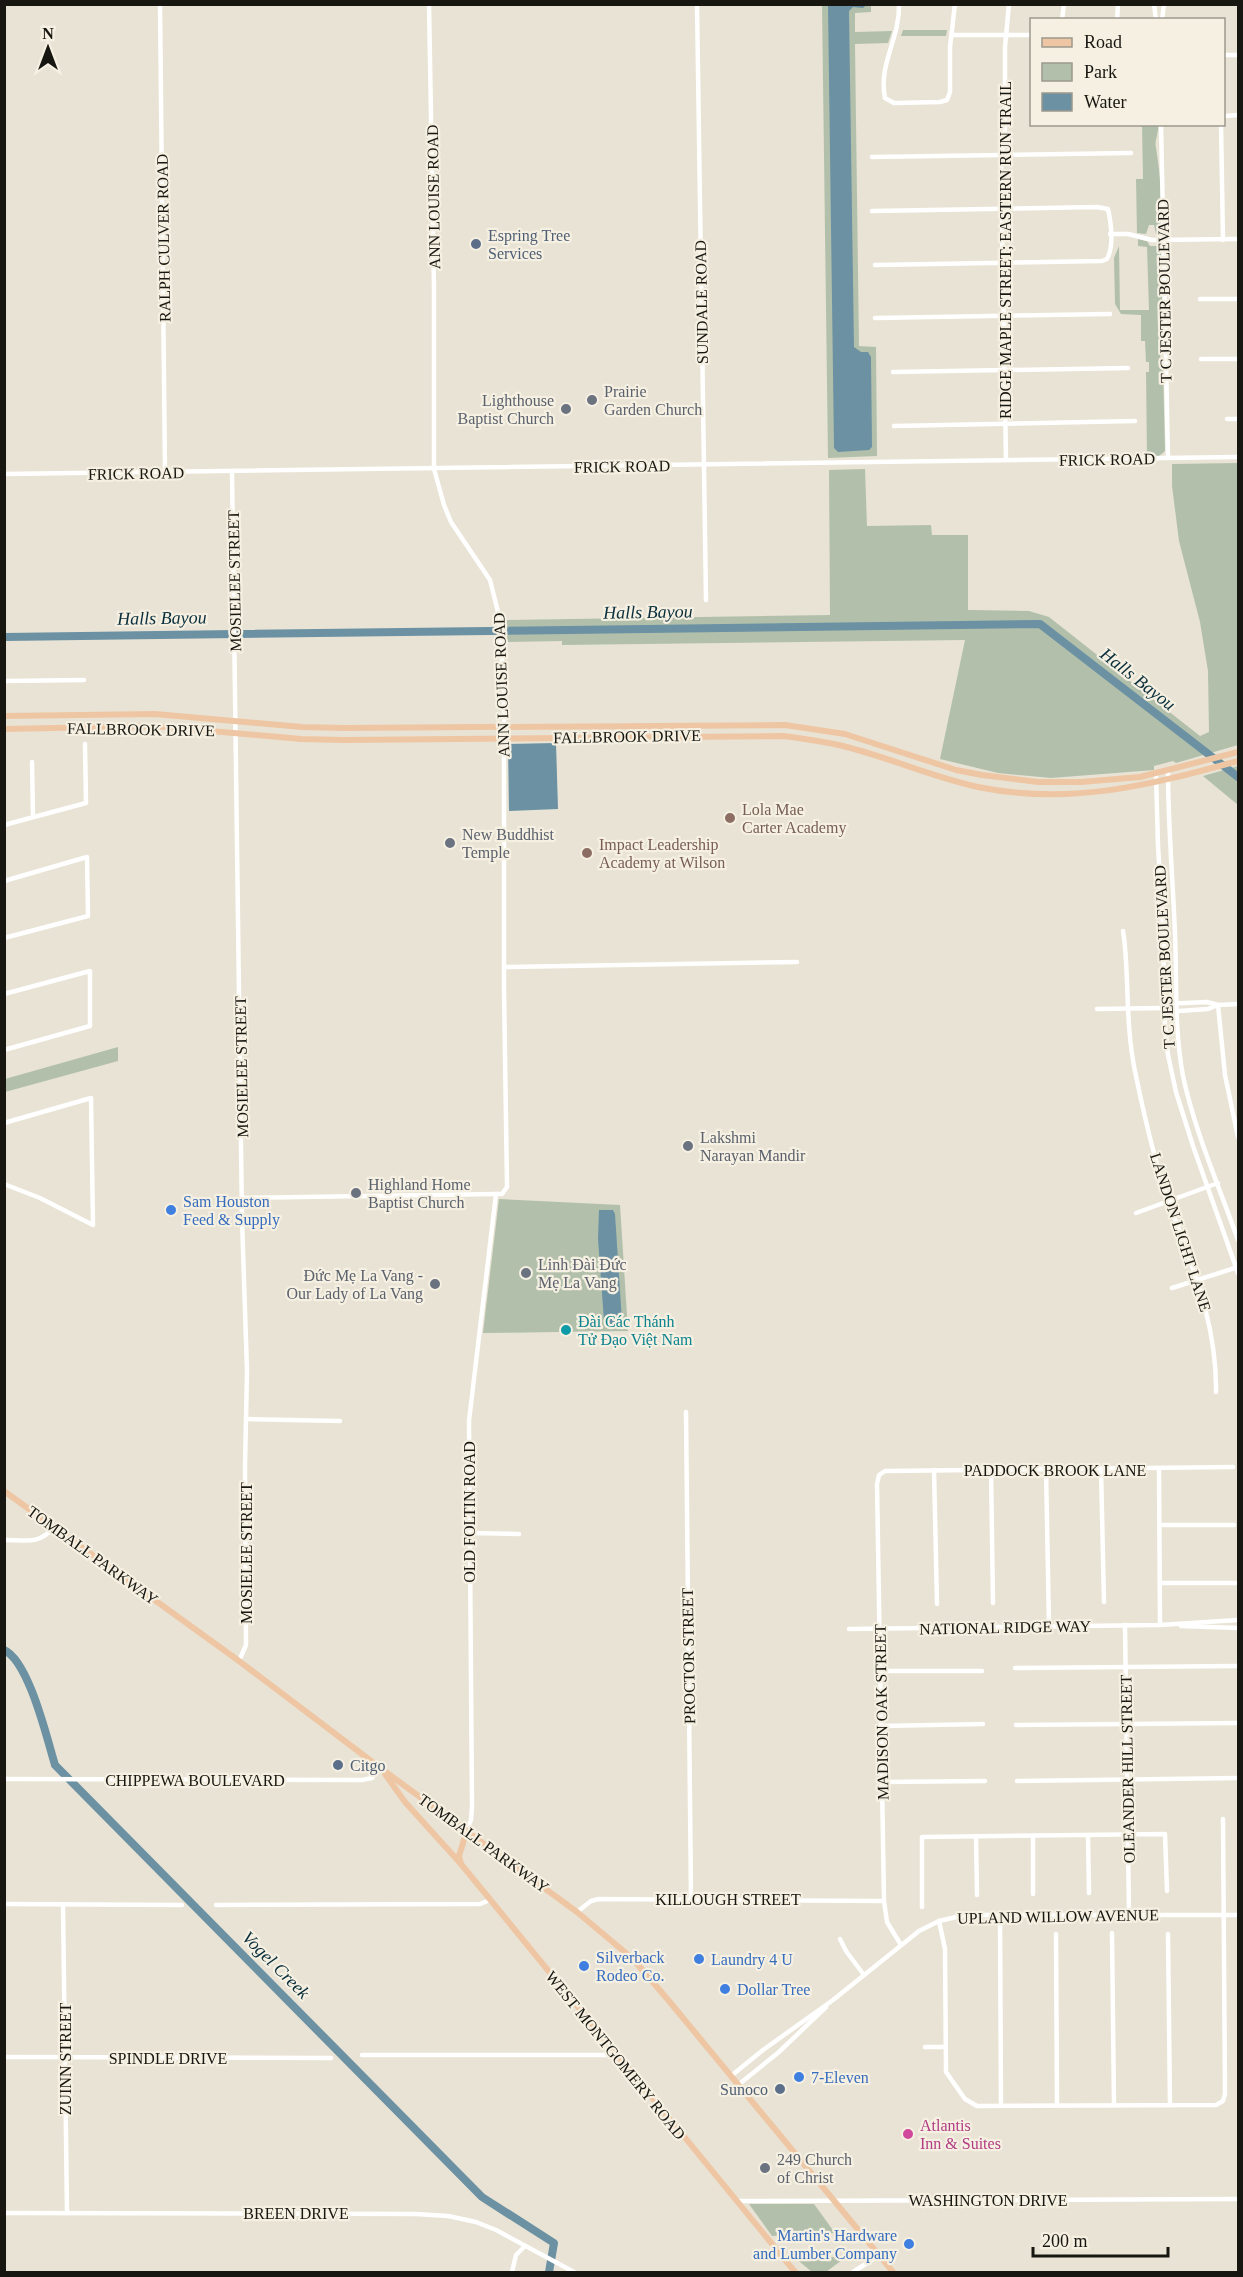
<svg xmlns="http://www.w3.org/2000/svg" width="1243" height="2277" viewBox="0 0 1243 2277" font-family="'Times New Roman',serif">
<rect width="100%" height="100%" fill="#e8e3d4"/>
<g fill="#b2c0ab">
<polygon points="822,5 871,5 871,12 855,13 855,32 892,31 888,43 855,44 859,346 876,347 877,456 828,458"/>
<polygon points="903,30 947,30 946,36 901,36"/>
<path d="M1142,125h16c1,8 -4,16 -2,23 4,25 8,59 3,86h-3l-2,-9h-5l-3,9 -9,-1 -1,-54h7z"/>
<polygon points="1138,239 1147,241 1150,246 1159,246 1161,251 1163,339 1160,357 1163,365 1165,451 1159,456 1147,456 1146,372 1149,372 1149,362 1146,362 1145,341 1141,341 1141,315 1121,314 1115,304 1114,258 1119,246 1120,310 1149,310 1147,247 1138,246"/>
<polygon points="1238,463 1238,745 1176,763 1173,761 1154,766 1154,770 1051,778 998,773 940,759 965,640 562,645 562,641 503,642 502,620 830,615 829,470 865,469 867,526 931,525 932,535 968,535 968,610 1029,611 1049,617 1200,736 1209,732 1208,671 1200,622 1179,541 1172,486 1172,464"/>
<polygon points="1238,766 1238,805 1203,776"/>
<polygon points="118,1047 118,1061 5,1092 5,1079"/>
<polygon points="499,1199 620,1205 628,1331 483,1333"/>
<polygon points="749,2204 814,2204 835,2233 772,2236"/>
<polygon points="794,2257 846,2257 826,2272 812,2272"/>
</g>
<g fill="#6b91a3">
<polygon points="828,5 866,5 863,8 853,7 849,11 854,347 861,352 868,352 871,357 872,447 869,450 838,452 834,448"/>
<polygon points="556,743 558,809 509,811 508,744"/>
<polygon points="599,1210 613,1210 615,1214 622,1321 622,1326 606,1326 604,1321 598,1239"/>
</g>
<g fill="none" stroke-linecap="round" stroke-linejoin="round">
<g stroke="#6b91a3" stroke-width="8">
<polyline points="4,637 1040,624 1238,777"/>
<path d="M4,1650c25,11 43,89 51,115l427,432 72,46 -5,29"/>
</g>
<g stroke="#fff" stroke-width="4.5">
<polyline points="160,4 165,472"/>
<polyline points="697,4 706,600"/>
<path d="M899,4c1,35 -21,60 -14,94l9,5 46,-1 7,-2 3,-8v-45l5,-43"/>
<polyline points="1154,4 1156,20"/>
<polyline points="1062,20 1064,4"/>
<polyline points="1117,20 1118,4"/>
<polyline points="1162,20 1164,4"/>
<polyline points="952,35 1032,35"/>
<polyline points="1224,55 1238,55"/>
<polyline points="1224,116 1238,115"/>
<polyline points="1161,124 1168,458"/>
<polyline points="1221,124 1223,240"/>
<polyline points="872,157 1131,153"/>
<path d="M872,211l225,-4 11,2c3,14 6,37 -1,50l-5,2 -227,4"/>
<polyline points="1110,234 1128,234 1152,240 1238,239"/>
<polyline points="1200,299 1238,299"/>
<polyline points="875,318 1110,314"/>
<polyline points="1201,359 1238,359"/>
<polyline points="893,372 1128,368"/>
<polyline points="1227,419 1238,419"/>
<polyline points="894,426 1135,421"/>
<polyline points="1006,460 1001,164 1005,128 1005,47 1009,4"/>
<polyline points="232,471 242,1219 247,1371 245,1466 246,1645 239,1661"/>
<polyline points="4,474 1238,457"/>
<polyline points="4,681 84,680"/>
<polyline points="32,762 33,817"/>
<path d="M1168,771c0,55 5,109 7,164 2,49 -1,92 8,141 12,56 36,110 55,164"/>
<polyline points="1156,774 1158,846 1164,940 1163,1004 1168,1055 1176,1092 1193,1146 1238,1273"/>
<polyline points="4,825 86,803 85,744"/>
<polyline points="4,881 87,857 88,916 4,938"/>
<path d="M1123,931c3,17 3,33 4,50 1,32 2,64 9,95 7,34 15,69 25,102 23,73 56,134 55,214"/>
<polyline points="505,967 797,962"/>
<polyline points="4,994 90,971 90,1026 4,1050"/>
<polyline points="1163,1004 1207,1002 1218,1005 1238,1004"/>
<polyline points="1218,1005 1225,1075 1238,1137"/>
<polyline points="1097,1009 1164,1008"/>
<polyline points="1164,1012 1208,1009 1218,1005"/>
<polyline points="4,1123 91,1098 93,1225 40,1198 4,1184"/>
<polyline points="242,1198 496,1194 502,1194 507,1187 504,989 504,690 499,616 490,580 451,522 444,505 434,469 434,287 429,4"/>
<polyline points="1136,1213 1218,1183"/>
<polyline points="1172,1288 1238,1267"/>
<polyline points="686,1412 691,1899"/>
<polyline points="247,1419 340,1421"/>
<polyline points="1101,1469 1104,1602"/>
<polyline points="1159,1469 1160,1625"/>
<polyline points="934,1470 937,1604"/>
<polyline points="991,1470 993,1603"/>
<polyline points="1046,1470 1049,1625"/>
<polyline points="1160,1525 1234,1525"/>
<polyline points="470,1533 519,1534"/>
<path d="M4,1540c23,0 35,5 50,-13"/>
<polyline points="1160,1583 1235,1583"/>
<polyline points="1125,1625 1129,1914"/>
<polyline points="1181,1626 1238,1628"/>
<polyline points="849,1629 1160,1625 1238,1620"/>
<polyline points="1015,1668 1237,1666"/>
<polyline points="880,1671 982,1671"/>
<polyline points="1016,1725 1237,1723"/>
<polyline points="881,1726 983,1724"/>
<polyline points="4,1779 362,1780 372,1778 379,1767"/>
<polyline points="1017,1781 1238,1778"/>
<polyline points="882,1782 985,1781"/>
<polyline points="467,1830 471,1820 472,1806 469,1421 496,1194"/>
<polyline points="1088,1835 1089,1893"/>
<polyline points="976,1836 977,1895"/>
<polyline points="1033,1836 1033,1894"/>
<polyline points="4,1904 182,1905"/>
<polyline points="63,1905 67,2213"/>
<polyline points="216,1905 480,1904 490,1900"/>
<polyline points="922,1907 922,1837 1165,1834 1167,1891"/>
<polyline points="577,1912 591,1901 599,1899 884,1901"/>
<polyline points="1000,1914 1001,2106"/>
<polyline points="939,1921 945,1949 946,2072 965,2099 977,2106 1216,2105 1223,2101 1225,2094 1223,1819"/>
<polyline points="1112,1933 1114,2105"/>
<polyline points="1056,1934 1057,2105"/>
<polyline points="1168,1934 1170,2105"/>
<polyline points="840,1939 846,1951 864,1975"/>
<polyline points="901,1945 887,1922 884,1901 877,1484 879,1475 885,1471 1233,1467"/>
<polyline points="925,2047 945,2047"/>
<polyline points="362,2055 616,2055"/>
<polyline points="4,2057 331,2058"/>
<polyline points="731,2076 763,2050 833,2000 919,1931 939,1921 965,1915 1238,1915"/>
<polyline points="738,2085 779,2052 826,2007"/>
<polyline points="737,2201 1238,2199"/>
<polyline points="4,2213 416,2214 448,2216 476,2222 496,2230 574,2272"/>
<polyline points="512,2272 516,2255 525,2246"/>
<polyline points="853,2272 878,2256"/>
</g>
<g stroke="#efc6a4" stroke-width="6">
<polyline points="4,716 155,714 302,727 344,728 785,725 845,734 956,770 982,775 1038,782 1081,782 1140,777 1238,752"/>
<path d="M4,729l151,-3 146,13 43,1 440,-4c20,3 39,5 59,10 45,11 89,31 135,41 93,19 171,-2 260,-26"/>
<polyline points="4,1491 239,1661 379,1767 577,1912 633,1959 669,2001 893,2272"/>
<polyline points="385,1774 405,1802 461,1864 795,2272"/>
<polyline points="461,1864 459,1856 467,1830"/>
</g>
</g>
<g fill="#5c6f8a" stroke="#f5f0e1" stroke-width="2">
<circle cx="476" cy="244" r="6"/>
<circle cx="338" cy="1765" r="6"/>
<circle cx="780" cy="2089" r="6"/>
</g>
<g fill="#6b7280" stroke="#f5f0e1" stroke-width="2">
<circle cx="592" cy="400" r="6"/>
<circle cx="566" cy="409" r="6"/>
<circle cx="450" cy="843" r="6"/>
<circle cx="688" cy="1146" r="6"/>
<circle cx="356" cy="1193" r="6"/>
<circle cx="526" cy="1273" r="6"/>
<circle cx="435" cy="1284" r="6"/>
<circle cx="765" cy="2168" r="6"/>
</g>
<g fill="#8d6e63" stroke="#f5f0e1" stroke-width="2">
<circle cx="730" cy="818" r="6"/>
<circle cx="587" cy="853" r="6"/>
</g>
<g fill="#3f7fe0" stroke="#f5f0e1" stroke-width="2">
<circle cx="171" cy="1210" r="6"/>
<circle cx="699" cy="1959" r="6"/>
<circle cx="584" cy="1966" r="6"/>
<circle cx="725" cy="1989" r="6"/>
<circle cx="799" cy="2077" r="6"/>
<circle cx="909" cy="2244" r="6"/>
</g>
<circle fill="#0f9aa8" stroke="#f5f0e1" stroke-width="2" cx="566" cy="1330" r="6"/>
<circle fill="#d1479c" stroke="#f5f0e1" stroke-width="2" cx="908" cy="2134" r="6"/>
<g text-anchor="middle" stroke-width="4.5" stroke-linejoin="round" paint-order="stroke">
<g font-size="16" fill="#171610" stroke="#f5f0e1">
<text transform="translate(433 197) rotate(-91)" y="6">ANN LOUISE ROAD</text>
<text transform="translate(163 238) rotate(-91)" y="6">RALPH CULVER ROAD</text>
<text transform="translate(1005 250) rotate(-90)" y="6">RIDGE MAPLE STREET; EASTERN RUN TRAIL</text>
<text transform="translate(1164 291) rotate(-91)" y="6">T C JESTER BOULEVARD</text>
<text transform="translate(701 302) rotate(-91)" y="6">SUNDALE ROAD</text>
<text transform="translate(1107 459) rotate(-1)" y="6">FRICK ROAD</text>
<text transform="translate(622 466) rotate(-1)" y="6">FRICK ROAD</text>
<text transform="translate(136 473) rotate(-1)" y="6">FRICK ROAD</text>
<text transform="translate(234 581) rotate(-91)" y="6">MOSIELEE STREET</text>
<text transform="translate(501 685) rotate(-92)" y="6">ANN LOUISE ROAD</text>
<text transform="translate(141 729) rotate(1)" y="6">FALLBROOK DRIVE</text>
<text transform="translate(627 736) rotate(-1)" y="6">FALLBROOK DRIVE</text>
<text transform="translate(1164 957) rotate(-93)" y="6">T C JESTER BOULEVARD</text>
<text transform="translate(241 1067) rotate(-91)" y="6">MOSIELEE STREET</text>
<text transform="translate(1181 1232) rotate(72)" y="6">LANDON LIGHT LANE</text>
<text x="1055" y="1476">PADDOCK BROOK LANE</text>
<text transform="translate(469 1512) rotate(-90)" y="6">OLD FOLTIN ROAD</text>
<text transform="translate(246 1553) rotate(-90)" y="6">MOSIELEE STREET</text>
<text transform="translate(93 1555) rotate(36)" y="6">TOMBALL PARKWAY</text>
<text transform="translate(1005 1627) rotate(-1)" y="6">NATIONAL RIDGE WAY</text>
<text transform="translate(688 1656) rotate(-91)" y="6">PROCTOR STREET</text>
<text transform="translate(881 1712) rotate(-91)" y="6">MADISON OAK STREET</text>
<text transform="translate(1127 1769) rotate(-91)" y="6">OLEANDER HILL STREET</text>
<text x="195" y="1786">CHIPPEWA BOULEVARD</text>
<text transform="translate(484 1843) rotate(36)" y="6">TOMBALL PARKWAY</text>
<text x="728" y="1905">KILLOUGH STREET</text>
<text transform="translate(1058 1916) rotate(-1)" y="6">UPLAND WILLOW AVENUE</text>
<text transform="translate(616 2055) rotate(51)" y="6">WEST MONTGOMERY ROAD</text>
<text x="168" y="2064">SPINDLE DRIVE</text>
<text transform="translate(65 2059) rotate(-90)" y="6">ZUINN STREET</text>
<text x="988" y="2206">WASHINGTON DRIVE</text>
<text x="296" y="2219">BREEN DRIVE</text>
</g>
<g font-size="16" fill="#4e5e75" stroke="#f5f0e1" text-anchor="start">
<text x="488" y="241">Espring Tree<tspan x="488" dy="18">Services</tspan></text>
<text x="350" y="1771">Citgo</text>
<text x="768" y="2095" text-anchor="end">Sunoco</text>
</g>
<g font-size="16" fill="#5b616d" stroke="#f5f0e1" text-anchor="start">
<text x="604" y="397">Prairie<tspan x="604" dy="18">Garden Church</tspan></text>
<text x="554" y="406" text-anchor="end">Lighthouse<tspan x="554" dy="18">Baptist Church</tspan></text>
<text x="462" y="840">New Buddhist<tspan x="462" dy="18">Temple</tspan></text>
<text x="700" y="1143">Lakshmi<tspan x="700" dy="18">Narayan Mandir</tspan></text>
<text x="368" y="1190">Highland Home<tspan x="368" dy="18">Baptist Church</tspan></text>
<text x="538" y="1270">Linh Đài Đức<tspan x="538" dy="18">Mẹ La Vang</tspan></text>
<text x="423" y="1281" text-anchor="end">Đức Mẹ La Vang -<tspan x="423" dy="18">Our Lady of La Vang</tspan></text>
<text x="777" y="2165">249 Church<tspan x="777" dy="18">of Christ</tspan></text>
</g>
<g font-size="16" fill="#785e54" stroke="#f5f0e1" text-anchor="start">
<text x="742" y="815">Lola Mae<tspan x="742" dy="18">Carter Academy</tspan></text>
<text x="599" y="850">Impact Leadership<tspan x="599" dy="18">Academy at Wilson</tspan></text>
</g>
<g font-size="16" fill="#366cbe" stroke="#f5f0e1" text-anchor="start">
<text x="183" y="1207">Sam Houston<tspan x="183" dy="18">Feed &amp; Supply</tspan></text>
<text x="596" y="1963">Silverback<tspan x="596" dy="18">Rodeo Co.</tspan></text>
<text x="711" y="1965">Laundry 4 U</text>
<text x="737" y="1995">Dollar Tree</text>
<text x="811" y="2083">7-Eleven</text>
<text x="897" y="2241" text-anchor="end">Martin's Hardware<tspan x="897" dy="18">and Lumber Company</tspan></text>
</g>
<g font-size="16" fill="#0d838f" stroke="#f5f0e1" text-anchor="start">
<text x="578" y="1327">Đài Các Thánh<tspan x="578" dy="18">Tử Đạo Việt Nam</tspan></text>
</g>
<g font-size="16" fill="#b23c85" stroke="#f5f0e1" text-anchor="start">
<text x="920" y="2131">Atlantis<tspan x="920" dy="18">Inn &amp; Suites</tspan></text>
</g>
<g font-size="18" font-style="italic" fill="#092e3c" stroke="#f5f0e1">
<text transform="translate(648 612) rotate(-1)" y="6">Halls Bayou</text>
<text transform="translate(162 618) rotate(-1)" y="6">Halls Bayou</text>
<text transform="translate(1138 679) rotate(38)" y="6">Halls Bayou</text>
<text transform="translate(276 1965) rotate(45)" y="6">Vogel Creek</text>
</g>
</g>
<rect width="1243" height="2277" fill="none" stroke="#171610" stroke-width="12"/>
<rect x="1030" y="18" width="195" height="108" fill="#f5f0e1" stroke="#9c998d" stroke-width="1.5"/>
<rect x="1042" y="38" width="30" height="9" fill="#efc6a4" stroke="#9c998d" stroke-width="1.5"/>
<text x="1084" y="48" font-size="18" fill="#171610">Road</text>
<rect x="1042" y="63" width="30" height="18" fill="#b2c0ab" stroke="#9c998d" stroke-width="1.5"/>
<text x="1084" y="78" font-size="18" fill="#171610">Park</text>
<rect x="1042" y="93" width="30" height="18" fill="#6b91a3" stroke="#9c998d" stroke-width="1.5"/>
<text x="1084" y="108" font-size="18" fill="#171610">Water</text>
<g transform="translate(48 48)" stroke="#f5f0e1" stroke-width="4.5" paint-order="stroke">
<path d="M0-4.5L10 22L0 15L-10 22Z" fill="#171610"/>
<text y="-9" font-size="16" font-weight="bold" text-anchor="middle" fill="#171610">N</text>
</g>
<path d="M1033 2247v9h135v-9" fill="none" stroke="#171610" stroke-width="3"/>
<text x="1042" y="2247" font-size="18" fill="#171610" stroke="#f5f0e1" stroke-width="4.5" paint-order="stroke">200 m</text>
</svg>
